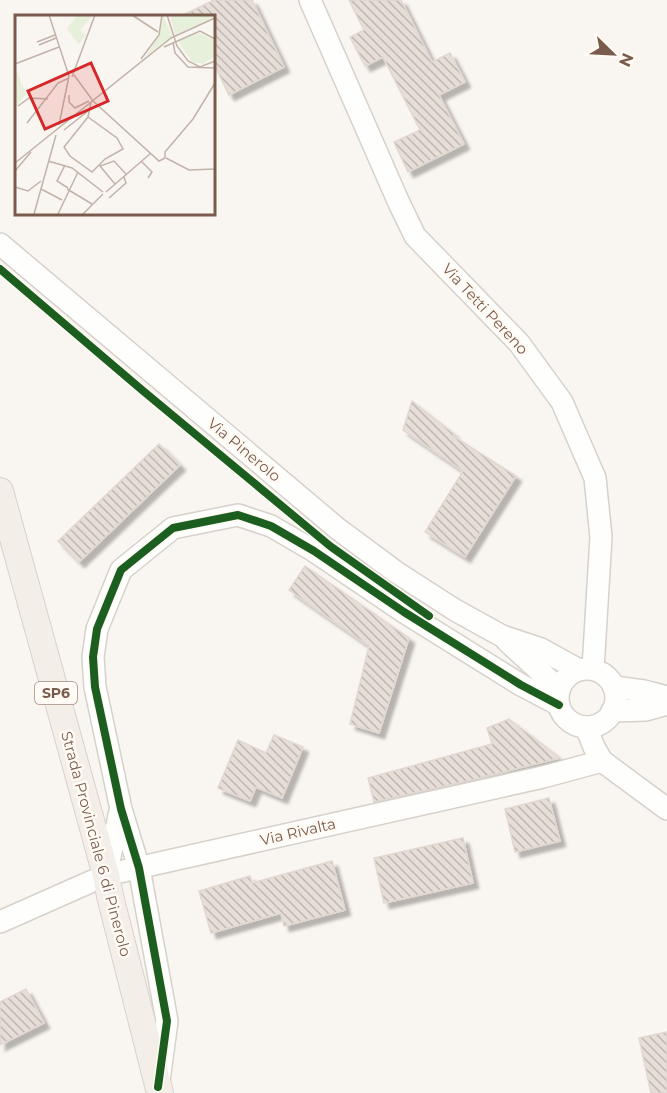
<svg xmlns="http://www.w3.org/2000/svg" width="667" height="1093" viewBox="0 0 667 1093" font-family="Montserrat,sans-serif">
<defs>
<pattern id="building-back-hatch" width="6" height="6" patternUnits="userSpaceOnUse" patternTransform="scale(1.5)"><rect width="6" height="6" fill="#e6ded7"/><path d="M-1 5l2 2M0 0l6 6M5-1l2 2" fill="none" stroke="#bfb7b1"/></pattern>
<filter id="shadow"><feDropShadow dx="5.5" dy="5.5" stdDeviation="1.5" flood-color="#0004"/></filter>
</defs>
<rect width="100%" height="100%" fill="#f9f5f0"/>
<g fill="url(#building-back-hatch)" stroke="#e2d8d2" stroke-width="1.5" filter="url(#shadow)">
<polygon points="214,0 252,0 284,67 229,95 213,62 213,16 181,16"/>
<polygon points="349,0 401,0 432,62 450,53 465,82 439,95 464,144 408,172 394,142 420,130 383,57 365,66 350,37 364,30"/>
<polygon points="412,401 454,434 453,436 516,476 465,557 425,532 463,471 403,430"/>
<polygon points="159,444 180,465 79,562 58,541"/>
<polygon points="305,566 409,638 379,733 350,724 369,646 289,590"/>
<polygon points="509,719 560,758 471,780 374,802 368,778 492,744 487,728"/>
<polygon points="274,735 303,747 282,798 256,787 250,801 218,788 238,740 266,753"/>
<polygon points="549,798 560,841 515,852 505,809"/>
<polygon points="463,838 473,883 384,903 374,858"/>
<polygon points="332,861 345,910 284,926 281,913 211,933 199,891 250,876 252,883"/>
<polygon points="26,989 44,1023 0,1045 0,1002"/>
<polygon points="667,1032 667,1093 651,1093 639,1038"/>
</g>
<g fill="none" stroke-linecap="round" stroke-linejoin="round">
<g stroke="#d7d1cb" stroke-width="24">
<g id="minor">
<polyline points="310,0 399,203 415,236 519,343 562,402 595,478 601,537 593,669"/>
<polyline points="0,244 338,529 396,572 455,610 502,636 541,649 579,670"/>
<polyline points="507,641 559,689"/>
<circle cx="587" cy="698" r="29"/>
<polyline points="614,687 644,691 667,697"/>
<polyline points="612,711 646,710 667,704"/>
<polyline points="586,727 594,747 602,761 667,809"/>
<polyline points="106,875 120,811"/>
<polyline points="0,922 106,875 543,777 602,761"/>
<polyline points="159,1081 167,1021 139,868 121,809 95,687 93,657 97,629 121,570 173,528 238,515 271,526 314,551 404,612 521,685 559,705"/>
</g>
</g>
<g stroke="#dad1cc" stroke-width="28">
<polyline id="major" points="0,491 106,875 110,896 160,1093"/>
</g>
<use href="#minor" stroke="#fefefd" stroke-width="21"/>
<use href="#major" stroke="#f3eee8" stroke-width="26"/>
<g stroke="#fffaf3" stroke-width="11">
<g id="cycleway">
<polyline points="0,269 142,390 330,546 429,616"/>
<polyline points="158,1087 167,1021 139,868 121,809 95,687 93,657 97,629 121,570 173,528 238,515 271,526 314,551 404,612 521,685 559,705"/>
</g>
</g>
<use href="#cycleway" stroke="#1b5e20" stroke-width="8"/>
</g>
<g text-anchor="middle" stroke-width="5" stroke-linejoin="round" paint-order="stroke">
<rect fill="#fffaf3" stroke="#a28b7f" stroke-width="1.5" x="35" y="682" width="42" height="22" rx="4.5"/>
<g font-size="14" font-weight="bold" fill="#7a5c4d">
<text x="56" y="698">SP6</text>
</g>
<g font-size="15" fill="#7a5c4d" stroke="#fffaf3">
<text transform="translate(485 309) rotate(47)" y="5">Via Tetti Pereno</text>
<text transform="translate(244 450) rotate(40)" y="5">Via Pinerolo</text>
<text transform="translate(298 832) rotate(-13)" y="5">Via Rivalta</text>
<text transform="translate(96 844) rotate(75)" y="5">Strada Provinciale 6 di Pinerolo</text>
</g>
</g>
<g transform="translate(15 15)">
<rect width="200" height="200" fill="#f9f5f0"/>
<path d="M148,0l9,21 -26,20 13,-21zM155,0h44l1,2 -40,18zM184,18l15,7v17l-11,7 -11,-2 -14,-21z" fill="#e7f0db"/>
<path d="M62,0h16l-13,15 6,5 -7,9 -12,-15zM0,53l11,26 -11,14z" fill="#e7f0db"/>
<path fill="none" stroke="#c2b3aa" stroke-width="1.5" d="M34,0l20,61 -10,49M117,0l26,17M152,0l10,31 11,15 12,6 15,-6M22,27l18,-7M158,27l2,11 13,14 27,1M24,30l17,-7M149,32l36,-16 15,8M126,44l18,-24 3,-20M0,49l44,-17M59,60l19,26 66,60 6,-3M57,62l23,-62M54,80v7l6,6 14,-7M3,91l11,-8 19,1M73,102l-24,30 6,9 22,16 13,-13 18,-10 -6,-11 -29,-21 3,-15M12,108l31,-40 11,-5M49,115l24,-19M150,143v-6l28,-33 22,-36M151,143l23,12 26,-1M33,146l24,7 31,24M126,146l11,11 -4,6M0,148l156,-125 44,-20M50,150l-8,16 11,7M0,156l16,-19M100,169l-15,-18 14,-5 12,13M0,172l13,4 13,-10M26,174l21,11M52,174l25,15M91,177l45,-39M94,183l17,-15 -2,-6M19,199l22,-79M43,199l20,-42M68,199l20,-20"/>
<path fill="#d62828" fill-opacity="0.15" stroke="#d62828" stroke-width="3" d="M76,48l17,38 -63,28 -17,-38z"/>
<rect width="200" height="200" fill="none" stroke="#7a5c4d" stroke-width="3"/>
</g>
<g transform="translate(613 54) rotate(114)" stroke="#fffaf3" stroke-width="4.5" paint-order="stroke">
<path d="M0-4.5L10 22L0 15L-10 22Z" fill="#7a5c4d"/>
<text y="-9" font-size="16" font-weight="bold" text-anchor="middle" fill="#7a5c4d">N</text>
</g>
</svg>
